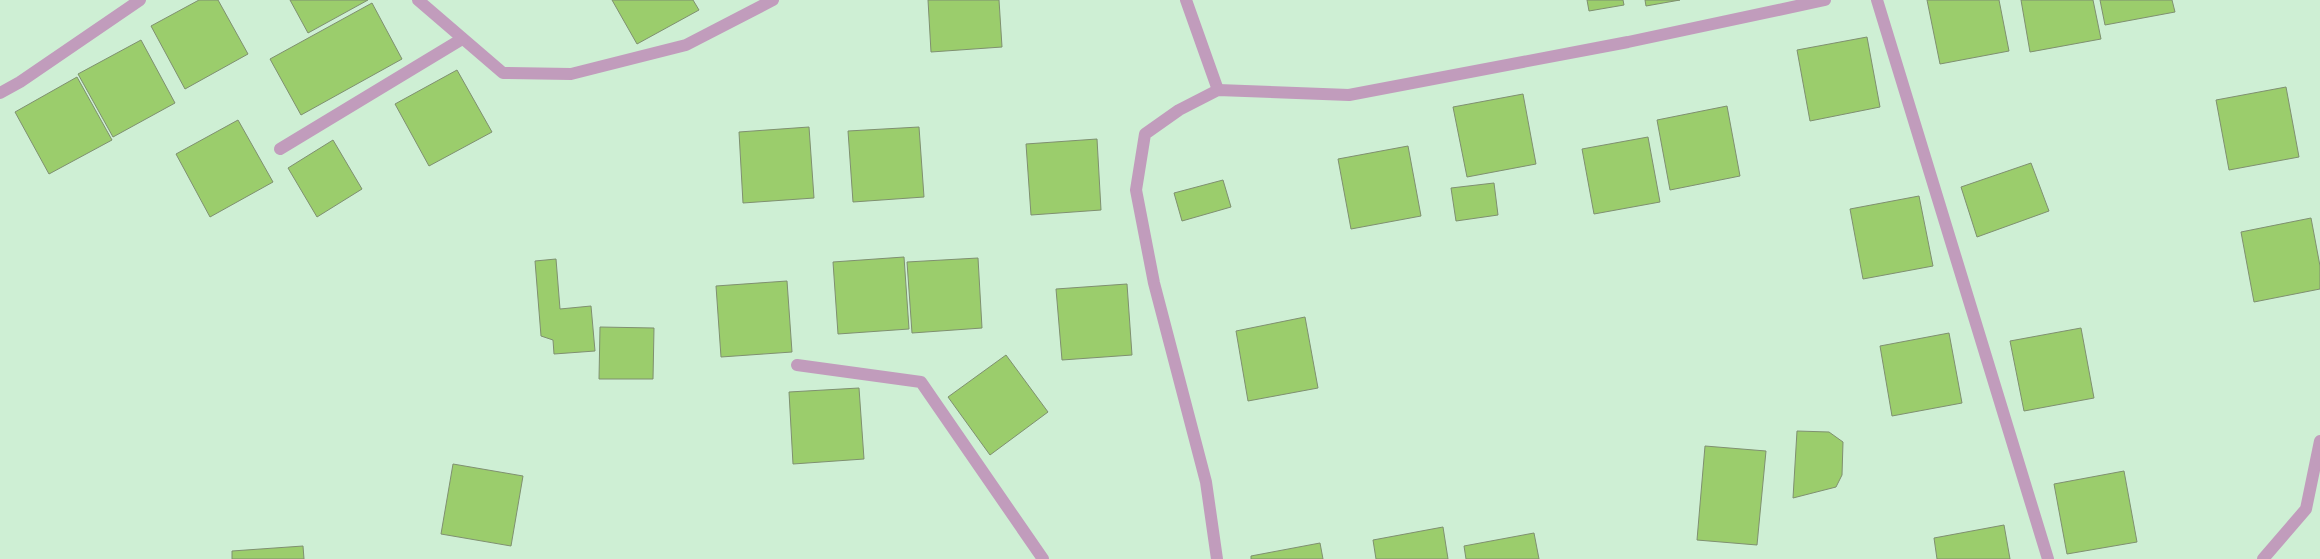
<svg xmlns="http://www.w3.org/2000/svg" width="2320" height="559" viewBox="0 0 2320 559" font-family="'Noto Sans',sans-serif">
<rect width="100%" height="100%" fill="#ceefd4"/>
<g fill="#9bcd6c" stroke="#7f9070">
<polygon points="199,0 218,0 248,54 185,89 151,26"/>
<polygon points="290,0 368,0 308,33"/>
<polygon points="612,0 693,0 699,10 637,44"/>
<polygon points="928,0 999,0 1002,47 931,52"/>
<polygon points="1587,0 1623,0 1624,5 1589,11"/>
<polygon points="1645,0 1680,0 1646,6"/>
<polygon points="1927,0 1999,0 2009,51 1940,64"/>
<polygon points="2021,0 2093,0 2101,39 2030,52"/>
<polygon points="2100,0 2172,0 2175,12 2105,25"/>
<polygon points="372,3 402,59 301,115 270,59"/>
<polygon points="1867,37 1880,107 1810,121 1797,50"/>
<polygon points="141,40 175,103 113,137 78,74"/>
<polygon points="457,70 492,132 429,166 395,104"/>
<polygon points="77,77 112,140 49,174 15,112"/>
<polygon points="2286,87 2299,157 2229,170 2216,100"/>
<polygon points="1523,94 1536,164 1467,177 1453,107"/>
<polygon points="1727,106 1740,176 1670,190 1657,120"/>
<polygon points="238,120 273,182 210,217 176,154"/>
<polygon points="809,127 814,198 743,203 739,132"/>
<polygon points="919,127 924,197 853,202 848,131"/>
<polygon points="1648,137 1660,202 1594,214 1582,149"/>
<polygon points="1097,139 1101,210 1031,215 1026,144"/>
<polygon points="333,140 362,189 317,217 288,168"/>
<polygon points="1408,146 1421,216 1351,229 1338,159"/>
<polygon points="2031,163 2049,211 1977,237 1961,187"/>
<polygon points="1223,180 1231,207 1182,221 1174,193"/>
<polygon points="1494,183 1498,215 1456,221 1451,188"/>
<polygon points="1919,196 1933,266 1863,279 1850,209"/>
<polygon points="2311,218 2320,266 2320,289 2254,302 2241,232"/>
<polygon points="904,257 909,329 838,334 833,262"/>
<polygon points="978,258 982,328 912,333 907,262"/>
<polygon points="556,259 560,309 591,306 595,351 554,354 553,340 541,336 535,261"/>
<polygon points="787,281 792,352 721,357 716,286"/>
<polygon points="1127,284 1132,355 1062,360 1056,289"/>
<polygon points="1305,317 1318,388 1248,401 1236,331"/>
<polygon points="600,327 654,328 653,379 599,379"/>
<polygon points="2081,328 2094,398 2024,411 2010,341"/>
<polygon points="1949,333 1962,403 1892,416 1880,346"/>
<polygon points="1006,355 1048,412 990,455 948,397"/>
<polygon points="859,388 864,459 793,464 789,392"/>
<polygon points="1797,431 1829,432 1843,442 1842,475 1836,487 1793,498"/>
<polygon points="1705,446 1766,451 1757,545 1697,540"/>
<polygon points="453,464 523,476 511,546 441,534"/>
<polygon points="2124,471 2137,542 2067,554 2054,484"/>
<polygon points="2004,525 2010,559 1937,559 1934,538"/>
<polygon points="1443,527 1448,559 1376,559 1373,540"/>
<polygon points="1534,533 1539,559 1466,559 1464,546"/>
<polygon points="1320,543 1323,559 1251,559 1251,556"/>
<polygon points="303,546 304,559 232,559 232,551"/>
</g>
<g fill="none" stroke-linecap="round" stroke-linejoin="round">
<g stroke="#c19cbc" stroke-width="12">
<polyline points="418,0 503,73 571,74 686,45 773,0"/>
<polyline points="1186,0 1218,90"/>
<polyline points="1877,0 2048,559"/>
<polyline points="0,93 20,82 140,0"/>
<polyline points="280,149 462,39"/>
<polyline points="797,365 921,382 1043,559"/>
<polyline points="1217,559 1206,482 1154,283 1136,190 1145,134 1179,110 1218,90 1349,95 1628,42 1825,0"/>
<polyline points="2263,559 2306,509 2320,441"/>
</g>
</g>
</svg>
